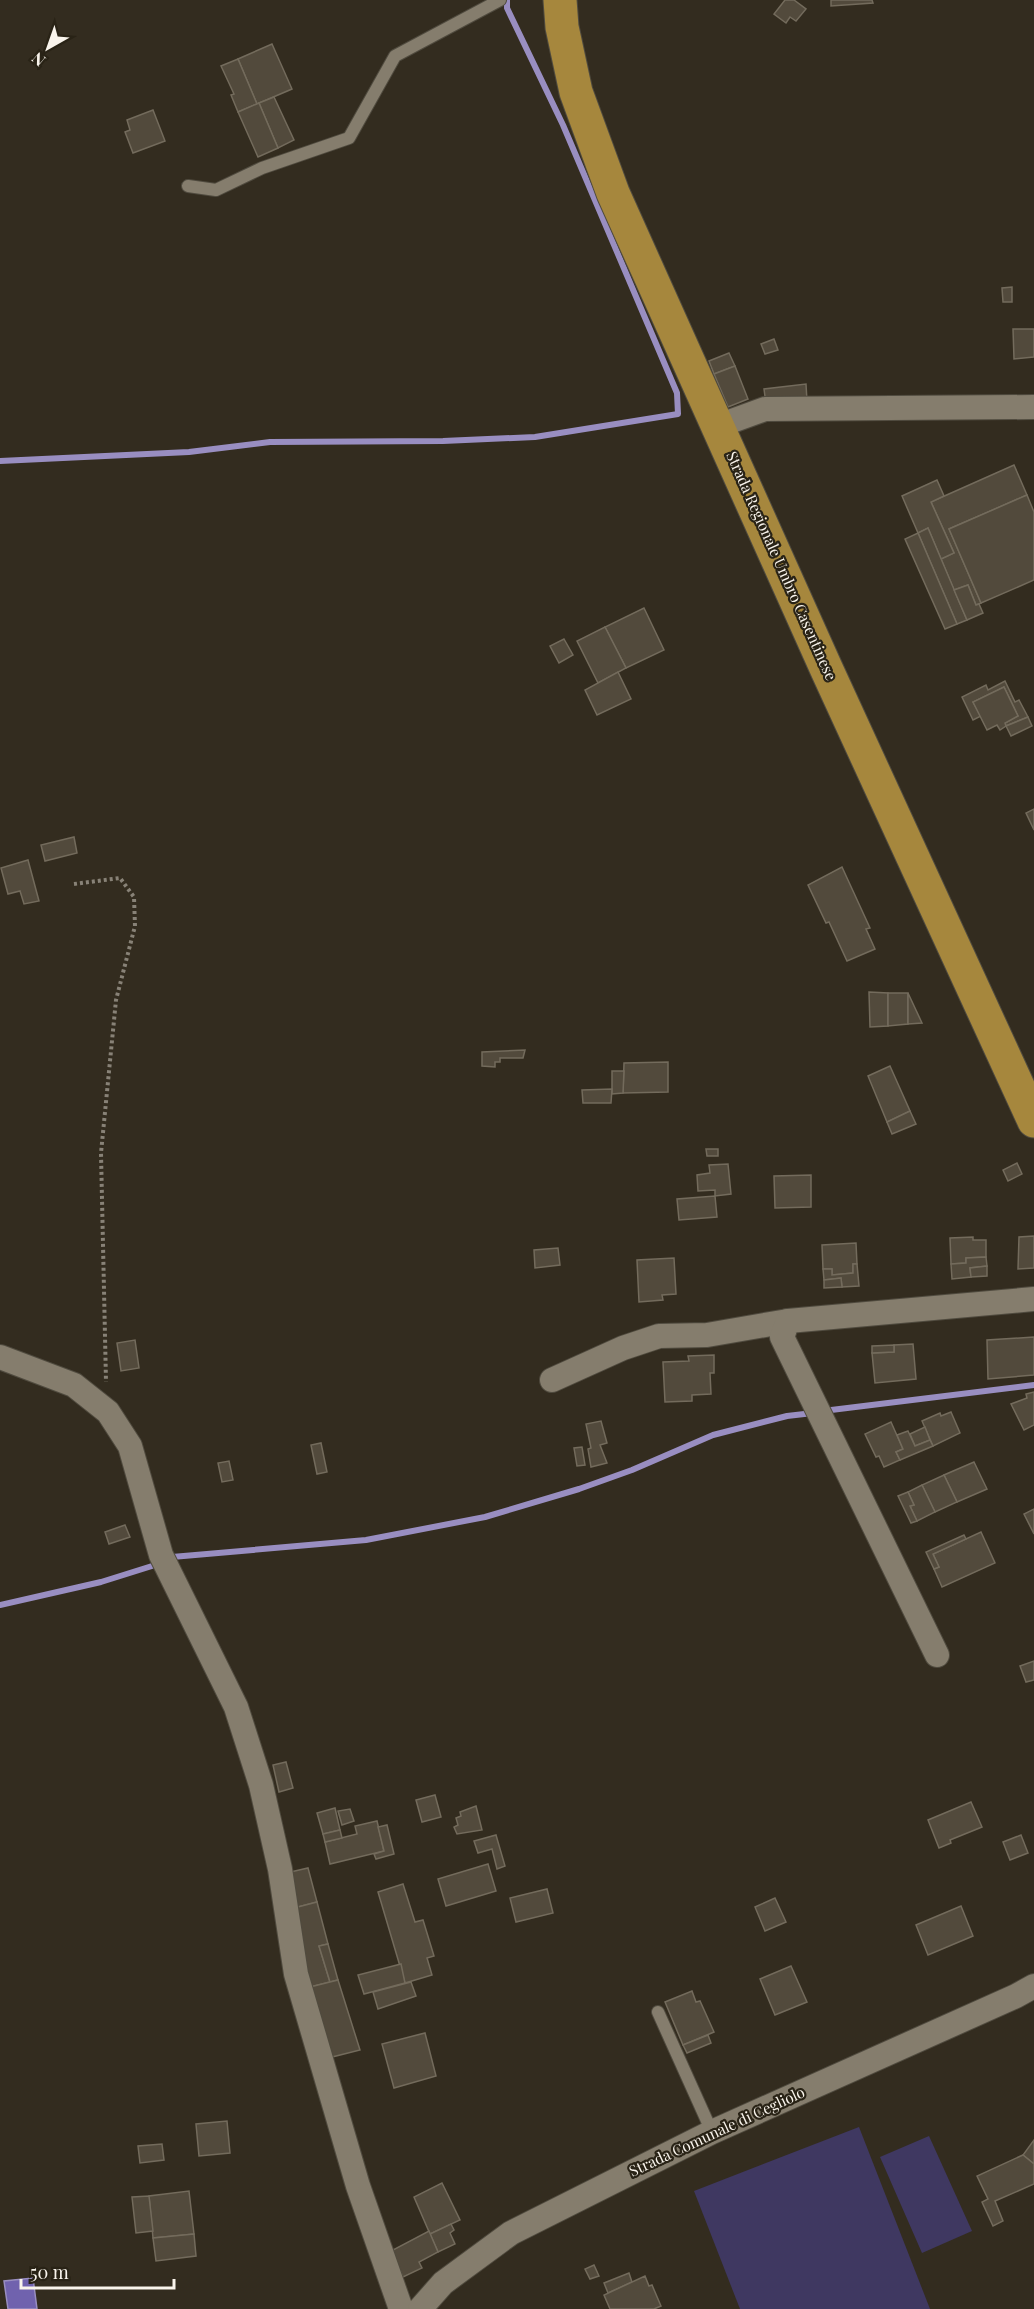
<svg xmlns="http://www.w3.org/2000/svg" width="1034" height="2309" viewBox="0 0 1034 2309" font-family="'Playfair Display',serif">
<rect width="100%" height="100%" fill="#332c1f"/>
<g fill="#3f3861">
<polygon points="859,2127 930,2309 740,2309 694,2191"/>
<polygon points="929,2136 972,2231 922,2253 880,2157"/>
</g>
<polygon fill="#7062ae" stroke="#998ec1" stroke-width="1.5" points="33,2278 37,2309 8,2309 4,2281"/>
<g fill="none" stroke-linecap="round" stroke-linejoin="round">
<g stroke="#998ec1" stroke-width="6">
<polyline points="0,461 189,452 270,442 443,441 535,437 678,414 677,393 563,125 507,8 507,0"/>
<polyline points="823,1411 1034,1385"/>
<polyline points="172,1557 366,1540 485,1517 579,1489 632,1470 713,1435 787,1416 813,1413"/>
<polyline points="0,1605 101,1582 152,1566"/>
</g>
</g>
<g fill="#524a3c" stroke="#736b5c" stroke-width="1.5">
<polygon points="785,0 794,0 806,9 796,21 790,17 786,23 774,14"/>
<polygon points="831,0 872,0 873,3 831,6"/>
<polygon points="272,44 292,89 257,104 238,59"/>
<polygon points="238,59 257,104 238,112 231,95 234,94 221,66"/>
<polygon points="274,97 294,140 278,148 259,103"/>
<polygon points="259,103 278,148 258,157 238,112"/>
<polygon points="153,110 165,141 133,153 125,132 130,130 127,120"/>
<polygon points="1012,287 1012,302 1003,302 1002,288"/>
<polygon points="1013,329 1034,329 1034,357 1014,359"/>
<polygon points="774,339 778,350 765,354 761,344"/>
<polygon points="729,353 735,366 714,374 709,361"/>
<polygon points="735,366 748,399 728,407 714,374"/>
<polygon points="806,384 807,401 766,404 764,389"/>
<polygon points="1014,465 1027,495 949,529 981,603 976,605 968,585 954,590 941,559 954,553 931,502"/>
<polygon points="937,480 944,496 931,502 954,553 941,559 928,528 918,533 902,496"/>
<polygon points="1027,495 1034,512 1034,580 981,603 949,529"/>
<polygon points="928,528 967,620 957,624 918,533"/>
<polygon points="918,533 957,624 945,629 905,539"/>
<polygon points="968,585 976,605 979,604 983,613 967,620 954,590"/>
<polygon points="644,608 664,650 626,668 605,627"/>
<polygon points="605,627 626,668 598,683 577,641"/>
<polygon points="564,639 573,655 559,663 550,646"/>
<polygon points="618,672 631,699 597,715 585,690"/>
<polygon points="1005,681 1015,702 1019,700 1028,717 1006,726 1005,723 1018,716 1004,687 973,702 981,716 973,720 962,697 986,685 988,690"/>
<polygon points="1004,687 1018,716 1005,723 1006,726 1000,730 997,725 987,730 973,702"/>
<polygon points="1028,717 1032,726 1011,736 1006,726"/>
<polygon points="1034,809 1034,830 1026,813"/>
<polygon points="74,837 77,853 45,861 41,845"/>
<polygon points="28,860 39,901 24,904 20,891 8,894 1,868"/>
<polygon points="842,867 870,928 866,929 875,949 847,961 829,922 826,923 808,885"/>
<polygon points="869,992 888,993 888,1026 870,1027"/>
<polygon points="888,993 908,993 908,1024 888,1026"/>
<polygon points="908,993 922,1023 908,1024"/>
<polygon points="525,1050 523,1058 500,1058 500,1062 495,1062 495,1067 482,1066 482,1052"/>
<polygon points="668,1062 668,1092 623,1093 624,1063"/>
<polygon points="890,1066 910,1111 887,1122 868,1076"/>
<polygon points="612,1071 624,1071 623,1093 612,1094"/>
<polygon points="612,1089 611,1103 583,1103 582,1090"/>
<polygon points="910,1111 916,1124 892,1134 887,1122"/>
<polygon points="706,1149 718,1149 718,1156 707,1156"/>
<polygon points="1017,1163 1022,1174 1008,1181 1003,1170"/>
<polygon points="728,1164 731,1194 715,1196 715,1190 698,1191 697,1175 710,1173 709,1165"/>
<polygon points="811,1175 811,1207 775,1208 774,1176"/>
<polygon points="715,1196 717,1217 679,1220 677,1199"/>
<polygon points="1034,1236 1034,1268 1018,1269 1019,1237"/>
<polygon points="973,1237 973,1240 986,1240 986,1257 966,1258 966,1263 951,1264 950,1238"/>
<polygon points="856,1243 857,1264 853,1264 853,1273 832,1275 832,1269 823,1269 822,1245"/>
<polygon points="558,1248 560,1265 535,1268 534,1250"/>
<polygon points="986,1257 987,1266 970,1268 971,1277 952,1279 951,1264 966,1263 966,1258"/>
<polygon points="674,1258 676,1294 662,1295 663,1300 639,1302 637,1260"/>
<polygon points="853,1264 857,1264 859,1286 842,1287 841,1278 824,1280 823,1269 832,1269 832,1275 853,1273"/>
<polygon points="987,1266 987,1276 971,1277 970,1268"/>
<polygon points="841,1278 842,1287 824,1288 824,1280"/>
<polygon points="1034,1337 1034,1375 988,1379 987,1340"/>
<polygon points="135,1340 139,1368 121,1371 117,1343"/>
<polygon points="913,1344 916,1379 875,1383 872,1353 894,1352 894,1345"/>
<polygon points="894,1345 894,1352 872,1353 872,1346"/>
<polygon points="714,1355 714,1373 710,1373 711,1394 692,1395 692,1401 665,1402 663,1362 689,1361 688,1356"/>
<polygon points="1034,1392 1034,1425 1024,1430 1011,1404 1027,1398 1026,1394"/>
<polygon points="951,1412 960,1433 933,1446 922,1421 940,1413 941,1416"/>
<polygon points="601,1421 607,1443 600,1445 607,1463 591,1467 588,1449 591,1448 586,1424"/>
<polygon points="891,1422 903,1449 896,1452 900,1460 884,1467 879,1456 876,1457 865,1434"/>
<polygon points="925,1427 930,1440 915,1446 910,1434"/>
<polygon points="908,1431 915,1446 930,1440 933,1446 900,1460 896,1452 903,1449 897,1435"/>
<polygon points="321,1443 327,1472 317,1474 311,1445"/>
<polygon points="582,1447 585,1465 577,1466 574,1448"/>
<polygon points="229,1461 233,1480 222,1482 218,1463"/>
<polygon points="974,1462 987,1489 957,1502 944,1475"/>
<polygon points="944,1475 957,1502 935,1512 922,1485"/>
<polygon points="922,1485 935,1512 917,1521 910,1506 914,1505 908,1492"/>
<polygon points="908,1492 914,1505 910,1506 917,1521 911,1523 898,1496"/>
<polygon points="1034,1509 1034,1534 1024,1514"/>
<polygon points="125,1525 130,1537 109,1544 105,1532"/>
<polygon points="981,1532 995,1563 942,1587 934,1569 939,1567 933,1554"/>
<polygon points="964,1535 966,1539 933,1554 939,1567 934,1569 926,1552"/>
<polygon points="1034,1661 1034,1680 1026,1682 1020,1666"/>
<polygon points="286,1762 293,1788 279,1792 273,1765"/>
<polygon points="435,1795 441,1817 422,1822 416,1800"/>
<polygon points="971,1802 982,1827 950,1840 951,1843 939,1848 928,1820"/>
<polygon points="476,1806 482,1830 457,1834 454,1827 458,1825 456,1818 461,1816 460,1812"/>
<polygon points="335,1808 340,1830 323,1834 317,1813"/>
<polygon points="350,1809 354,1821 342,1825 338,1811"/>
<polygon points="377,1821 384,1851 330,1864 325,1842 357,1834 355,1826"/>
<polygon points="387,1825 394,1854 376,1859 374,1854 384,1851 378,1827"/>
<polygon points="340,1830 342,1838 325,1842 323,1834"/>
<polygon points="496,1835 505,1866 497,1869 492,1849 478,1853 474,1841"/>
<polygon points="1021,1835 1028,1853 1010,1860 1003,1842"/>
<polygon points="488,1864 496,1891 446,1906 438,1879"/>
<polygon points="308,1868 317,1902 294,1908 286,1873"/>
<polygon points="403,1884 415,1922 423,1920 434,1956 427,1958 432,1975 405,1983 378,1892"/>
<polygon points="547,1889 553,1913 516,1922 510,1898"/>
<polygon points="775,1898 786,1922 765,1931 755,1907"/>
<polygon points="317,1902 328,1944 319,1946 330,1982 310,1987 294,1908"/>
<polygon points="961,1906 973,1936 928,1955 916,1925"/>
<polygon points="328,1944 338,1980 330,1982 319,1946"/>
<polygon points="401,1964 405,1983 364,1994 358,1975"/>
<polygon points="791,1966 807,2002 775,2015 760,1979"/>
<polygon points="338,1980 360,2050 332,2057 310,1987"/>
<polygon points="411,1982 416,1996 378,2009 373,1992"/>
<polygon points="692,1991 696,2002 700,2001 714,2032 683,2045 665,2002"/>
<polygon points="425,2033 436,2076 394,2088 382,2044"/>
<polygon points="708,2035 711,2043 687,2053 683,2045"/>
<polygon points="227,2121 230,2153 199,2156 196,2124"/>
<polygon points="1034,2140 1034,2164 1023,2155"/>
<polygon points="162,2144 164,2160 140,2163 138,2146"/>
<polygon points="1023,2155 1034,2164 1034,2184 995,2201 1003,2221 993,2226 982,2202 988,2199 977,2176"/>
<polygon points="442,2183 460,2220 430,2234 414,2197"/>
<polygon points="189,2191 194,2234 153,2238 149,2196"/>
<polygon points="149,2196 153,2231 136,2233 132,2197"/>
<polygon points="451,2224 454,2230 450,2233 455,2244 438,2252 430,2234"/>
<polygon points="429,2231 438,2252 419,2262 422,2268 403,2277 391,2251"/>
<polygon points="194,2234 196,2256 156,2261 153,2238"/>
<polygon points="594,2265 599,2276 590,2279 585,2269"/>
<polygon points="629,2273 632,2282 608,2293 604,2283"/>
<polygon points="645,2276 649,2286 652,2285 661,2306 654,2309 610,2309 604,2295"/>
</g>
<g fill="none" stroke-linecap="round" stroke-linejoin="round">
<g stroke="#504b3f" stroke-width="14">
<g id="service">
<polyline points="188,186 216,190 262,168 349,138 395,56 500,0"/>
<polyline points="658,2012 712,2132"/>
</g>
</g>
<g stroke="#504b3f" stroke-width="26">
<g id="minor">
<polyline points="718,426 765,409 1034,407"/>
<polyline points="0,1357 74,1385 108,1412 130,1446 161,1555 236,1707 261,1785 280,1869 296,1974 358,2186 401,2309"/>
<polyline points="552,1380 623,1348 659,1336 707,1335 788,1321"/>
<polyline points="937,1655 782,1337 788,1321 1034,1299"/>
<polyline points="420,2309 443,2283 511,2233 712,2132 1016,1996 1034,1986"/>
</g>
</g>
<g stroke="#504b3f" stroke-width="35">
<polyline id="primary" points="560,0 562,27 576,92 613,193 826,668 1034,1121"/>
</g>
<polyline stroke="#888277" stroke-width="4" stroke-dasharray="3 3" stroke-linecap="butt" points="74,884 120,878 134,897 135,926 116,1000 101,1153 106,1382"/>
<use href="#service" stroke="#857d6d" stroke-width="12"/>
<use href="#minor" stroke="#857d6d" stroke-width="24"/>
<use href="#primary" stroke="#a6873d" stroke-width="33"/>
</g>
<g text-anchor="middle" stroke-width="4.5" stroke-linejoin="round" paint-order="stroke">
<g font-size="15" fill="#f9f4ec" stroke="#292316">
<text transform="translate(781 566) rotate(66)" y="5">Strada Regionale Umbro Casentinese</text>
<text transform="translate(717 2132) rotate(-25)" y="5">Strada Comunale di Cegliolo</text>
</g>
</g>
<g transform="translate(48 48) rotate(220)" stroke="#292316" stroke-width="4.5" paint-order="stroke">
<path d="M0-4.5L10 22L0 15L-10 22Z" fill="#f9f4ec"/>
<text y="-9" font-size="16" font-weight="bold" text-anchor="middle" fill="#f9f4ec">N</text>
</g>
<path d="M21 2279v9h153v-9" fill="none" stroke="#f9f4ec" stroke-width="3"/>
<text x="30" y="2279" font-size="18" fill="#f9f4ec" stroke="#292316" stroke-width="4.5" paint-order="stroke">50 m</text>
</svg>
